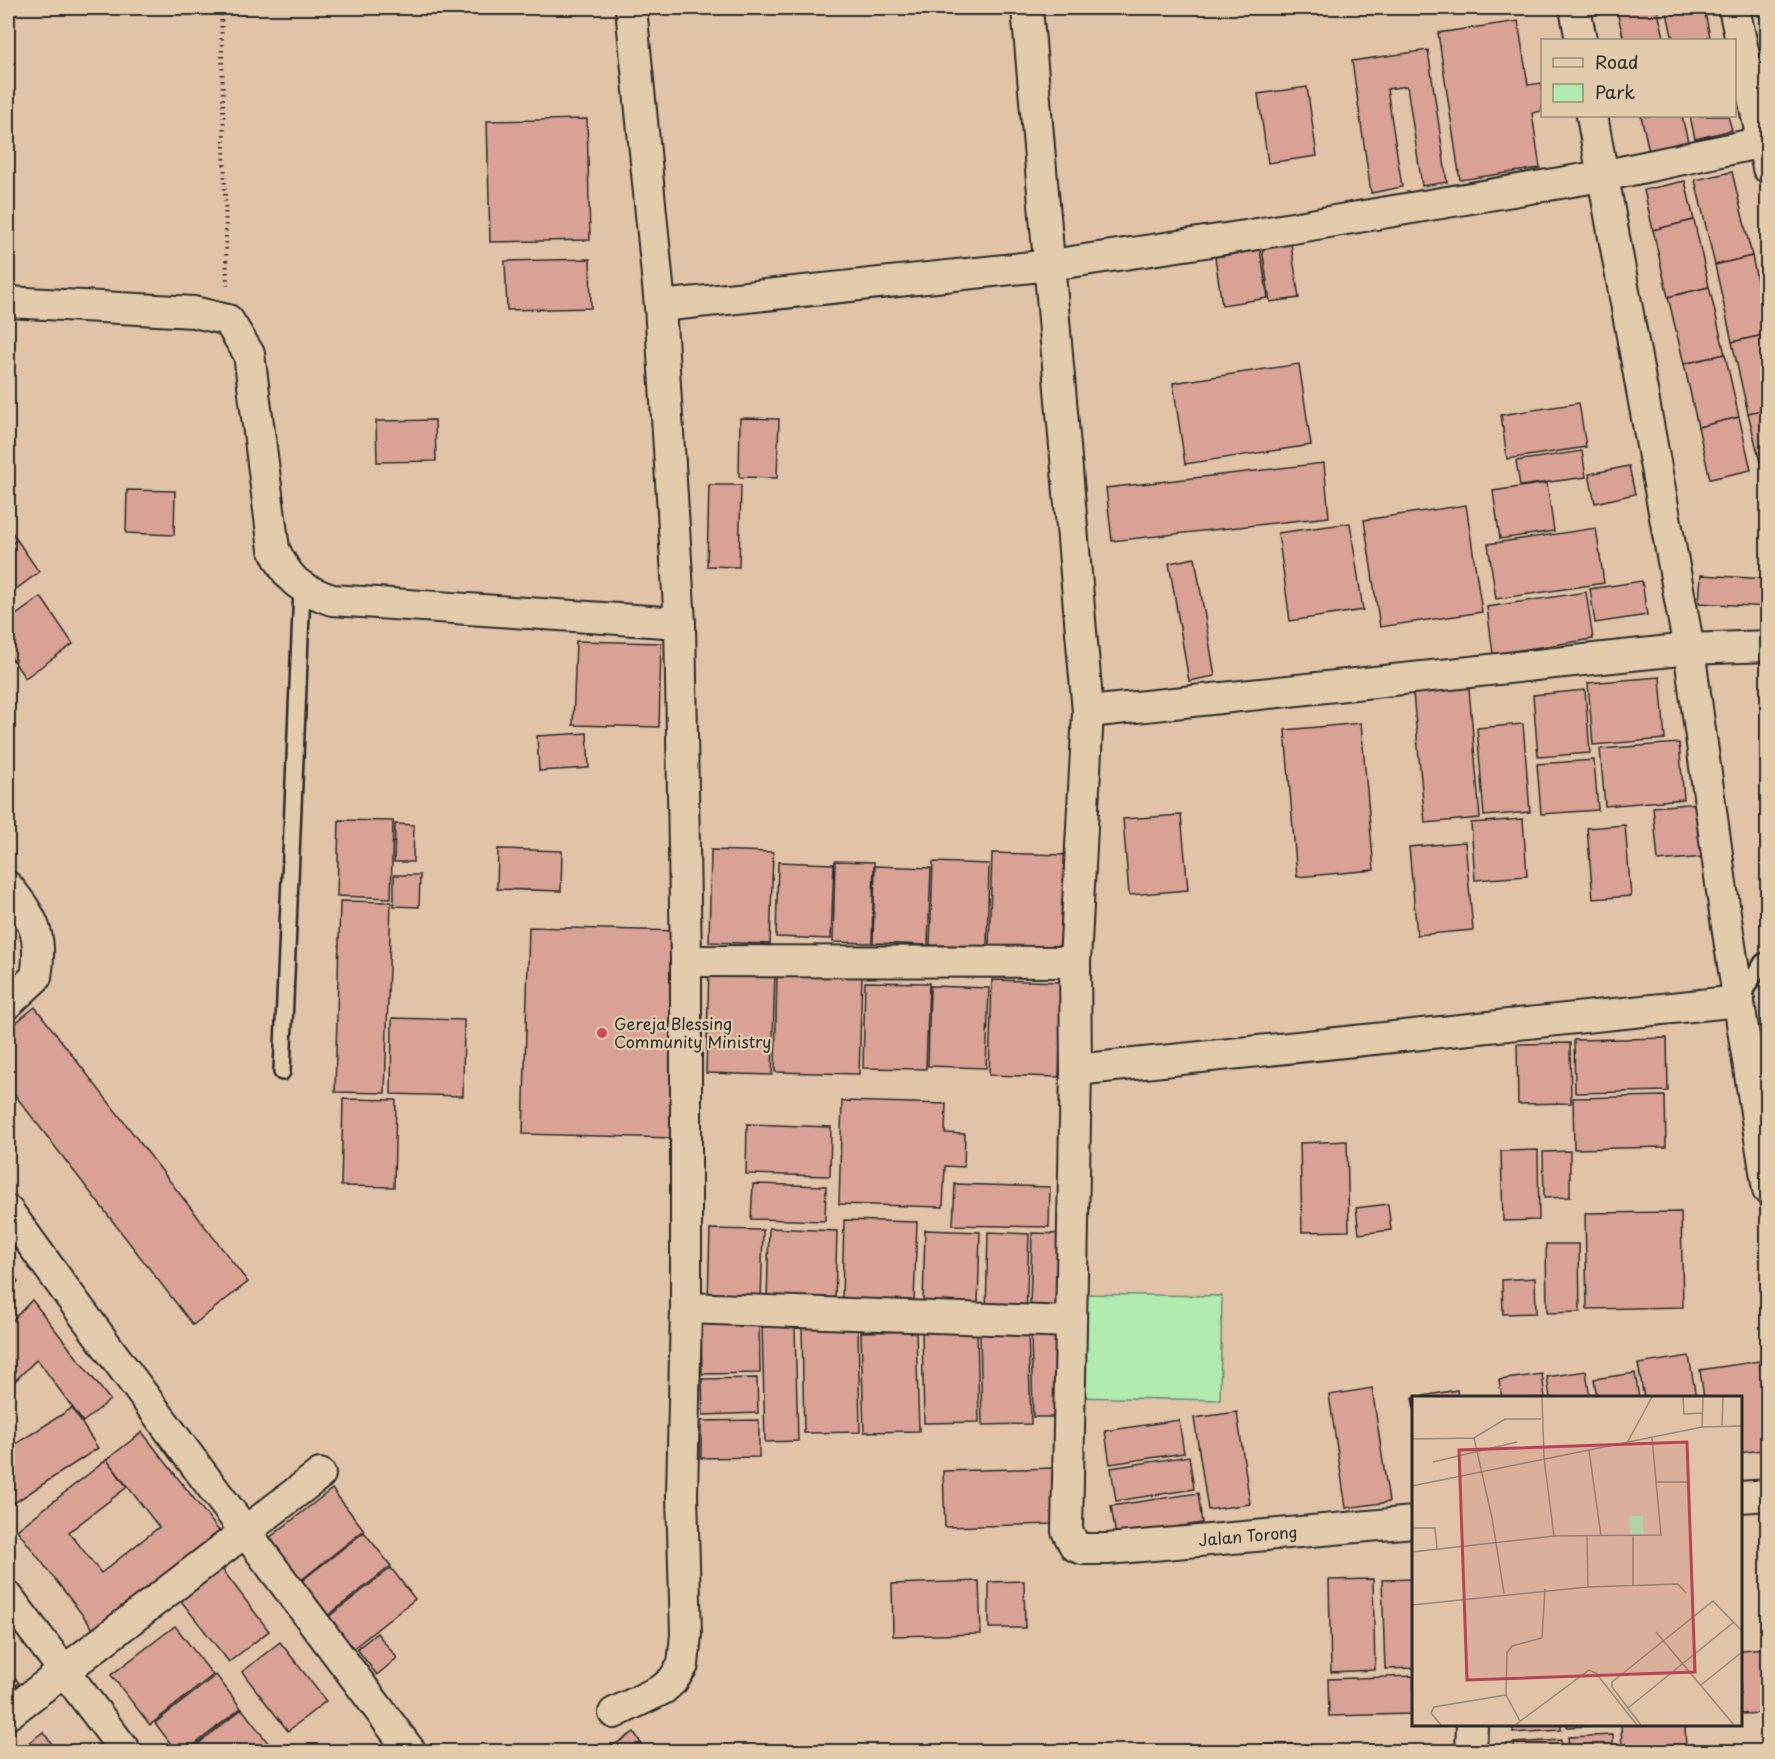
<svg xmlns="http://www.w3.org/2000/svg" width="1775" height="1759" viewBox="0 0 1775 1759" font-family="'Playpen Sans',sans-serif">
<rect width="100%" height="100%" fill="#e1c4a7"/>
<filter id="ink" filterUnits="userSpaceOnUse"><feTurbulence type="fractalNoise" baseFrequency=".0167" numOctaves="2"/><feDisplacementMap in="SourceGraphic" scale="12" xChannelSelector="R" yChannelSelector="G"/><feConvolveMatrix kernelMatrix="1 2 1 2 8 2 1 2 1" color-interpolation-filters="sRGB"/></filter>
<g filter="url(#ink)">
<polygon fill="#b1ebb0" stroke="#6e8b6e" stroke-width="1.5" points="1072,1294 1222,1296 1220,1400 1070,1397"/>
<g fill="#daa294" stroke="#2b2b2b" stroke-width="1.5" fill-rule="evenodd">
<polygon points="1616,8 1657,8 1664,37 1647,40 1624,40"/>
<polygon points="1666,8 1704,8 1710,37 1693,40 1673,40"/>
<polygon points="1757,8 1768,8 1768,14 1758,16"/>
<polygon points="1518,21 1528,85 1542,83 1542,111 1532,113 1540,168 1460,180 1438,33"/>
<polygon points="1710,37 1711,40 1693,40"/>
<polygon points="1428,50 1447,182 1422,186 1407,86 1387,89 1402,187 1371,193 1352,61"/>
<polygon points="1307,87 1317,156 1268,163 1258,94"/>
<polygon points="1641,116 1682,116 1688,142 1649,151"/>
<polygon points="1690,116 1728,116 1732,130 1695,139"/>
<polygon points="587,119 590,240 490,242 487,121"/>
<polygon points="1732,172 1752,256 1715,265 1695,180"/>
<polygon points="1685,181 1694,220 1653,230 1644,190"/>
<polygon points="1694,220 1709,287 1668,297 1653,230"/>
<polygon points="1291,244 1299,298 1270,302 1262,248"/>
<polygon points="1260,250 1268,298 1222,305 1215,257"/>
<polygon points="1752,256 1768,334 1732,342 1715,265"/>
<polygon points="590,259 591,308 507,310 505,261"/>
<polygon points="1709,287 1725,354 1684,364 1668,297"/>
<polygon points="1768,334 1768,409 1748,413 1732,342"/>
<polygon points="1725,354 1739,417 1698,427 1684,364"/>
<polygon points="1299,364 1311,445 1185,464 1173,383"/>
<polygon points="1579,403 1586,447 1507,459 1501,415"/>
<polygon points="1768,409 1768,460 1760,462 1748,413"/>
<polygon points="1739,417 1751,470 1710,479 1698,427"/>
<polygon points="740,418 779,419 777,478 739,477"/>
<polygon points="435,420 436,461 377,462 376,421"/>
<polygon points="1582,451 1586,477 1520,486 1516,461"/>
<polygon points="1324,463 1329,517 1112,541 1106,488"/>
<polygon points="1629,466 1635,494 1595,503 1589,474"/>
<polygon points="1547,483 1554,531 1500,539 1493,491"/>
<polygon points="709,485 741,485 739,567 707,566"/>
<polygon points="127,490 175,491 174,535 126,533"/>
<polygon points="1466,505 1482,612 1380,627 1364,520"/>
<polygon points="1350,523 1363,610 1290,621 1278,533"/>
<polygon points="8,526 17,540 8,546"/>
<polygon points="1596,528 1604,583 1496,599 1488,544"/>
<polygon points="17,540 39,572 8,595 8,546"/>
<polygon points="1195,558 1215,676 1189,681 1169,563"/>
<polygon points="1701,575 1768,579 1768,607 1699,603"/>
<polygon points="1642,581 1647,615 1595,623 1590,589"/>
<polygon points="1586,592 1593,639 1493,654 1487,607"/>
<polygon points="41,597 73,644 25,678 8,653 8,621"/>
<polygon points="576,641 661,643 659,727 573,725"/>
<polygon points="1468,677 1480,818 1425,823 1412,682"/>
<polygon points="1660,677 1665,739 1593,745 1588,683"/>
<polygon points="1585,690 1590,753 1538,757 1533,695"/>
<polygon points="1361,723 1374,870 1297,877 1285,730"/>
<polygon points="1523,724 1530,812 1484,816 1477,728"/>
<polygon points="587,733 589,768 539,771 537,736"/>
<polygon points="1679,743 1684,799 1605,806 1600,749"/>
<polygon points="1594,760 1598,810 1541,814 1537,764"/>
<polygon points="1700,803 1704,857 1658,861 1653,807"/>
<polygon points="1181,815 1188,890 1129,895 1123,819"/>
<polygon points="1523,819 1527,876 1475,880 1471,823"/>
<polygon points="339,820 393,821 391,898 337,896"/>
<polygon points="395,824 414,825 413,862 394,862"/>
<polygon points="1625,825 1631,896 1593,899 1587,828"/>
<polygon points="1465,842 1473,930 1417,935 1409,847"/>
<polygon points="498,849 562,851 561,891 497,889"/>
<polygon points="711,850 773,852 770,944 709,942"/>
<polygon points="992,853 1067,855 1063,949 989,946"/>
<polygon points="835,861 874,862 872,943 833,942"/>
<polygon points="778,862 834,864 831,939 776,937"/>
<polygon points="933,862 989,864 987,946 930,945"/>
<polygon points="875,866 931,868 928,945 873,943"/>
<polygon points="394,875 420,875 419,907 394,906"/>
<polygon points="340,901 391,902 385,1093 335,1092"/>
<polygon points="529,927 680,931 675,1138 523,1134"/>
<polygon points="709,967 775,969 772,1075 706,1073"/>
<polygon points="777,972 862,975 859,1074 775,1072"/>
<polygon points="992,980 1062,982 1059,1077 989,1075"/>
<polygon points="865,982 929,983 926,1069 863,1068"/>
<polygon points="930,986 989,988 986,1068 928,1066"/>
<polygon points="35,1007 248,1282 193,1325 8,1086 8,1029"/>
<polygon points="392,1018 464,1020 463,1096 391,1094"/>
<polygon points="1667,1038 1668,1091 1575,1093 1574,1040"/>
<polygon points="1570,1043 1571,1103 1518,1104 1517,1044"/>
<polygon points="1665,1096 1666,1147 1574,1149 1573,1098"/>
<polygon points="343,1099 396,1100 394,1187 341,1186"/>
<polygon points="842,1101 946,1104 945,1133 965,1134 964,1167 945,1166 943,1207 839,1204"/>
<polygon points="747,1124 831,1127 830,1176 746,1174"/>
<polygon points="1347,1141 1349,1231 1302,1232 1300,1143"/>
<polygon points="1538,1150 1539,1220 1503,1221 1501,1151"/>
<polygon points="1570,1151 1570,1197 1544,1198 1543,1152"/>
<polygon points="753,1184 826,1186 825,1221 751,1219"/>
<polygon points="955,1184 1050,1187 1049,1227 953,1225"/>
<polygon points="1388,1204 1391,1230 1359,1234 1356,1208"/>
<polygon points="1681,1212 1683,1307 1587,1309 1585,1213"/>
<polygon points="844,1220 917,1222 914,1302 842,1299"/>
<polygon points="769,1228 837,1231 835,1302 767,1300"/>
<polygon points="710,1229 763,1230 761,1303 708,1301"/>
<polygon points="925,1230 980,1232 978,1305 923,1303"/>
<polygon points="988,1232 1029,1234 1026,1316 986,1315"/>
<polygon points="1032,1233 1065,1234 1063,1310 1030,1310"/>
<polygon points="1546,1244 1579,1244 1580,1312 1547,1313"/>
<polygon points="8,1267 18,1282 8,1289"/>
<polygon points="1535,1278 1536,1313 1503,1314 1502,1280"/>
<polygon points="32,1300 110,1400 83,1422 37,1359 8,1388 8,1325"/>
<polygon points="759,1320 760,1373 702,1374 701,1322"/>
<polygon points="858,1326 860,1432 804,1433 802,1328"/>
<polygon points="762,1327 795,1327 798,1441 765,1442"/>
<polygon points="916,1331 919,1431 864,1432 861,1332"/>
<polygon points="922,1332 977,1332 979,1422 924,1423"/>
<polygon points="1028,1332 1031,1424 982,1425 980,1333"/>
<polygon points="1066,1333 1067,1417 1033,1417 1031,1334"/>
<polygon points="1689,1356 1696,1398 1644,1398 1638,1364"/>
<polygon points="1759,1361 1768,1422 1768,1449 1740,1453 1740,1398 1704,1398 1700,1370"/>
<polygon points="1586,1371 1590,1398 1550,1398 1547,1377"/>
<polygon points="1635,1373 1639,1398 1597,1398 1594,1379"/>
<polygon points="1542,1374 1545,1398 1502,1398 1499,1380"/>
<polygon points="757,1378 758,1413 703,1415 702,1379"/>
<polygon points="1372,1388 1389,1502 1346,1508 1329,1395"/>
<polygon points="1457,1390 1458,1398 1414,1398 1414,1409 1412,1398"/>
<polygon points="72,1408 98,1448 8,1507 8,1449"/>
<polygon points="1237,1412 1250,1504 1208,1510 1194,1418"/>
<polygon points="759,1420 759,1457 701,1458 701,1421"/>
<polygon points="1179,1420 1184,1453 1110,1464 1105,1431"/>
<path d="M142,1432l78,100 -126,98 -77,-100zM107,1460l52,67 -58,46 -32,-41 58,-45z"/>
<polygon points="1189,1456 1194,1489 1116,1501 1111,1468"/>
<polygon points="1054,1468 1055,1524 945,1527 943,1471"/>
<polygon points="332,1489 364,1530 300,1581 268,1539"/>
<polygon points="1198,1493 1202,1523 1116,1536 1111,1506"/>
<polygon points="364,1532 391,1566 326,1617 299,1583"/>
<polygon points="391,1568 415,1599 351,1650 327,1618"/>
<polygon points="222,1569 269,1631 229,1662 181,1601"/>
<polygon points="1373,1579 1375,1670 1331,1672 1329,1580"/>
<polygon points="1414,1579 1414,1668 1385,1669 1382,1580"/>
<polygon points="979,1581 981,1634 893,1636 892,1584"/>
<polygon points="1024,1581 1025,1628 989,1628 989,1582"/>
<polygon points="175,1626 213,1675 150,1725 111,1675"/>
<polygon points="377,1633 397,1658 377,1675 357,1649"/>
<polygon points="280,1642 326,1701 288,1731 242,1672"/>
<polygon points="1768,1648 1768,1713 1740,1714 1740,1650"/>
<polygon points="8,1669 19,1683 8,1692"/>
<polygon points="216,1675 241,1708 185,1752 177,1752 155,1723"/>
<polygon points="1414,1676 1414,1714 1329,1716 1328,1679"/>
<polygon points="242,1709 275,1752 188,1752"/>
<polygon points="1513,1724 1561,1724 1561,1730 1513,1733"/>
<polygon points="1567,1724 1613,1724 1613,1725 1567,1727"/>
<polygon points="1621,1724 1685,1724 1686,1752 1622,1752"/>
<polygon points="43,1732 58,1752 16,1752"/>
<polygon points="634,1732 646,1752 607,1752 606,1750"/>
<polygon points="1613,1735 1613,1752 1569,1752 1568,1737"/>
<polygon points="1561,1740 1562,1752 1514,1752 1514,1743"/>
<polygon points="1296,1744 1296,1752 1260,1752 1260,1745"/>
</g>
<g fill="none" stroke-linecap="round" stroke-linejoin="round">
<g stroke="#2b2b2b" stroke-width="20">
<g id="service">
<polyline points="1740,998 1763,962 1768,960"/>
<polyline points="282,1072 302,589"/>
</g>
</g>
<g stroke="#2b2b2b" stroke-width="34">
<g id="minor">
<polyline points="1027,8 1088,712 1075,962 1076,1070 1067,1531 1075,1546 1083,1549 1107,1549 1414,1522"/>
<polyline points="1575,8 1581,40"/>
<polyline points="1734,8 1768,168"/>
<polyline points="1592,116 1689,649 1725,913 1768,1190"/>
<path d="M8,302l186,10 34,8 21,34 25,195c15,32 24,39 58,51l348,23"/>
<polyline points="660,306 1051,265 1245,236 1602,176 1768,141"/>
<polyline points="1088,712 1689,649 1768,646"/>
<path d="M8,887c26,32 35,48 28,90l-28,26"/>
<polyline points="686,961 1075,962"/>
<polyline points="1076,1070 1739,1001"/>
<path d="M8,1211c131,182 268,360 403,541"/>
<polyline points="686,1308 1070,1322"/>
<polyline points="1740,1497 1768,1495"/>
<polyline points="8,1597 126,1752"/>
<polyline points="614,1713 663,1689 673,1680 683,1665 686,1634 682,1495 686,1308 686,961 680,623 660,306 631,8"/>
<polyline points="8,1714 320,1474"/>
<polyline points="1471,1752 1472,1724"/>
</g>
</g>
<polyline stroke="#2b2b2b" stroke-width="4" stroke-dasharray="1.5 4.5" stroke-linecap="butt" points="221,8 227,286"/>
<use href="#service" stroke="#e3ccac" stroke-width="15"/>
<use href="#minor" stroke="#e3ccac" stroke-width="30"/>
</g>
</g>
<circle fill="#d1495b" stroke="#e3ccac" stroke-width="2" cx="602" cy="1033" r="6"/>
<g text-anchor="middle" stroke-width="4.5" stroke-linejoin="round" paint-order="stroke">
<g font-size="16" fill="#2b2b2b" stroke="#e3ccac" text-anchor="start">
<text x="614" y="1030">Gereja Blessing<tspan x="614" dy="18">Community Ministry</tspan></text>
</g>
<g font-size="16" fill="#2b2b2b" stroke="#e3ccac">
<text transform="translate(1248 1536) rotate(-5)" y="6">Jalan Torong</text>
</g>
</g>
<g transform="translate(1412 1396)">
<rect width="330" height="330" fill="#e1c4a7"/>
<path d="M217,120h14v19h-13z" fill="#b1ebb0"/>
<path fill="none" stroke="#988775" stroke-width="1.5" d="M130,1l2,61 10,78M271,1l1,17 19,-1M310,29l1,-28M290,31l1,-30M62,42l18,80 12,75M0,43l62,-1 31,-19h36M215,47l25,-46M177,54l12,86M21,66l84,-20M245,86h33M0,90l290,-59 40,-1M0,132h23l2,22M175,140l1,51M0,156l142,-16 107,-1 -9,-97M221,189v-50M0,209l176,-18 90,-3 8,9M244,236l78,93M289,289l41,-33M216,312l106,-86M108,325l-14,-26 1,-42 5,-7 30,-8 3,-49M29,329l-10,-12 3,-6 72,-12M103,329l74,-55 7,3 41,52M229,329l-29,-38v-5l101,-81 29,30"/>
<path fill="#b84454" fill-opacity="0.15" stroke="#b84454" stroke-width="3" d="M275,46l8,230 -228,8 -8,-230z"/>
<rect width="330" height="330" fill="none" stroke="#2b2b2b" stroke-width="3"/>
</g>
<rect width="1775" height="1759" fill="none" stroke="#e3ccac" stroke-width="30"/>
<rect x="15" y="15" width="1745" height="1729" fill="none" stroke="#2b2b2b" stroke-width="2" filter="url(#ink)"/>
<rect x="1541" y="39" width="195" height="78" fill="#e3ccac" stroke="#998c78" stroke-width="1.5"/>
<rect x="1553" y="58" width="30" height="9" fill="#e3ccac" stroke="#998c78" stroke-width="1.5"/>
<text x="1595" y="69" font-size="18" fill="#2b2b2b">Road</text>
<rect x="1553" y="84" width="30" height="18" fill="#b1ebb0" stroke="#998c78" stroke-width="1.5"/>
<text x="1595" y="99" font-size="18" fill="#2b2b2b">Park</text>
</svg>
